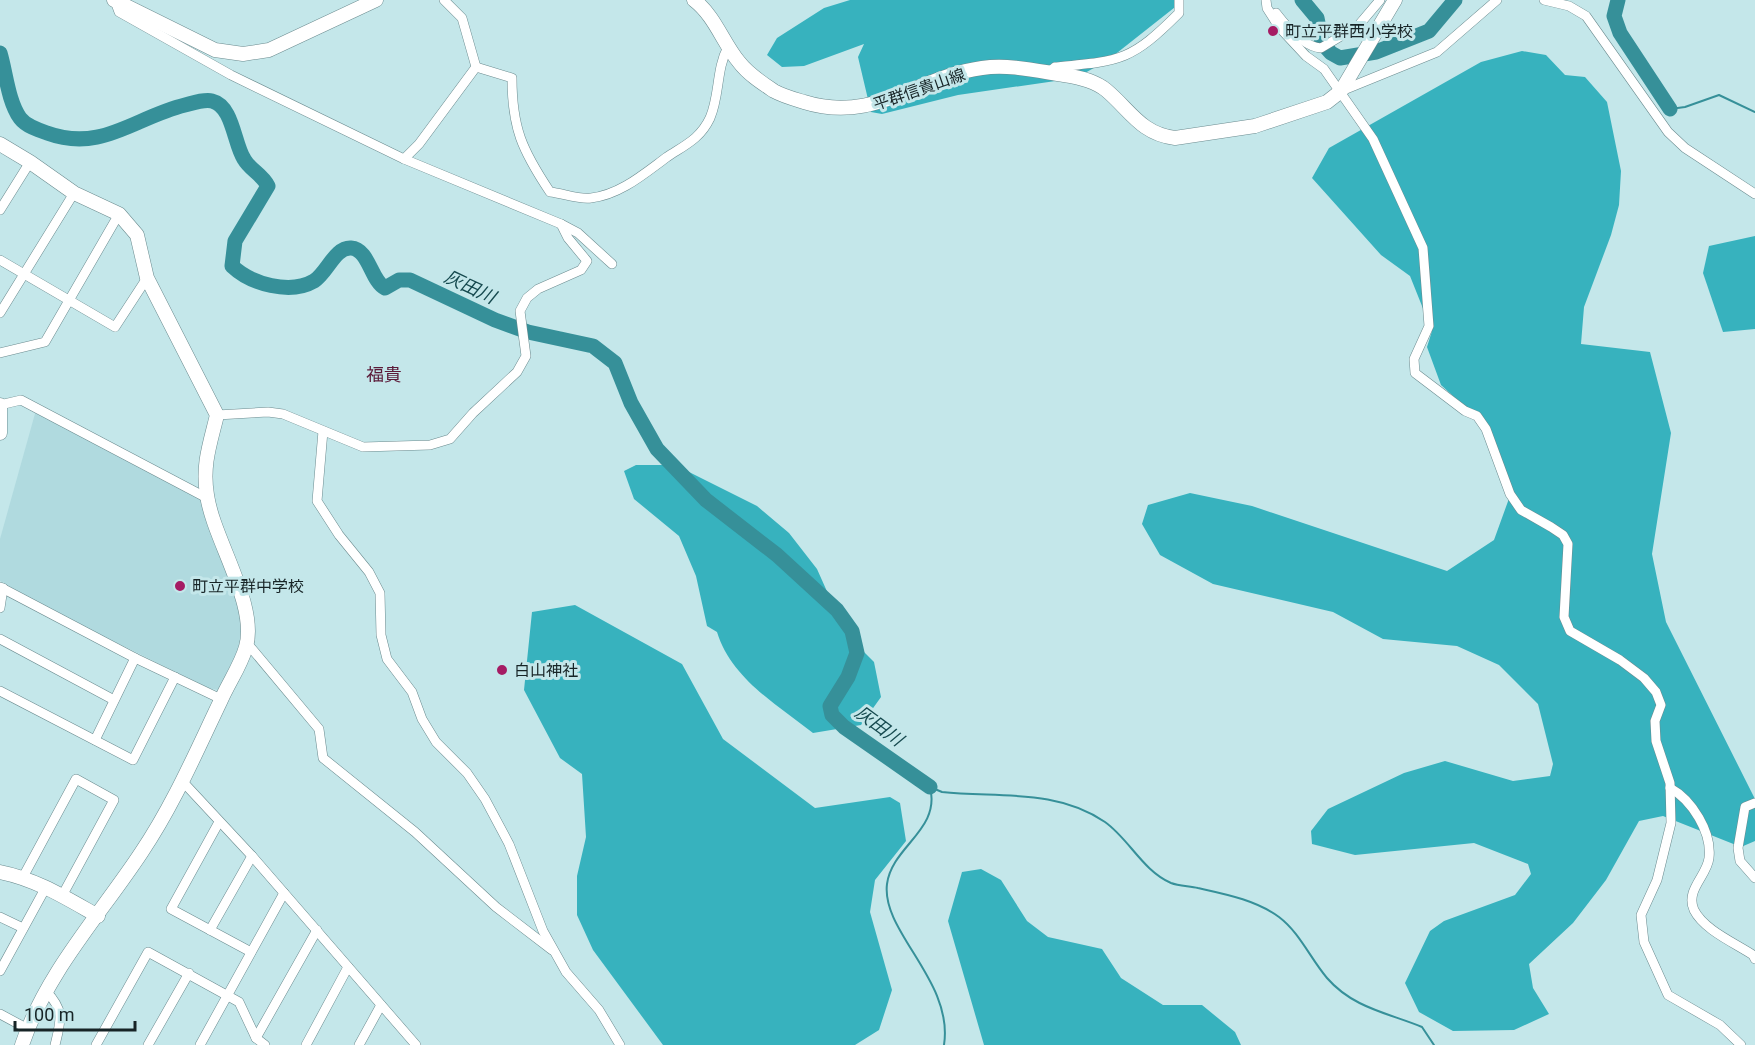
<svg xmlns="http://www.w3.org/2000/svg" width="1755" height="1045" viewBox="0 0 1755 1045" font-family="Roboto,'Noto Sans JP',sans-serif">
<rect width="100%" height="100%" fill="#c4e7ea"/>
<polygon fill="#b0dadf" points="36,410 201,497 247,628 224,683 218,690 208,688 49,609 0,581 0,539"/>
<g fill="#37b2be">
<polygon points="850,0 1184,0 1108,60 1076,78 958,95 882,114 871,112 858,57 864,44 804,66 782,67 767,55 777,38 824,8"/>
<polygon points="1522,51 1546,55 1565,75 1585,77 1607,102 1621,171 1619,205 1611,235 1584,307 1581,344 1650,352 1671,433 1652,554 1666,622 1755,799 1755,841 1741,847 1663,816 1639,821 1606,880 1573,923 1529,964 1533,988 1549,1014 1514,1030 1453,1031 1419,1012 1405,983 1430,931 1444,921 1515,895 1531,874 1528,864 1474,843 1355,855 1312,844 1311,831 1328,809 1404,773 1445,761 1513,781 1550,776 1553,764 1538,704 1499,665 1457,646 1383,639 1333,612 1213,584 1160,555 1142,524 1148,505 1190,493 1252,506 1447,571 1494,540 1511,493 1487,427 1441,385 1427,347 1432,331 1410,276 1381,255 1312,178 1329,148 1481,62"/>
<polygon points="1755,236 1755,329 1723,332 1703,273 1709,246"/>
<path d="M636,465h39l82,41 32,27 28,36 29,65 28,28 7,35 -20,28 -48,8c-36,-28 -82,-55 -96,-101l-10,-6 -11,-50 -17,-40 -45,-37 -10,-28z"/>
<polygon points="575,605 682,664 723,739 815,808 890,797 900,803 906,841 875,880 870,912 892,990 879,1030 855,1045 663,1045 593,950 577,915 577,876 586,837 582,774 560,758 524,690 532,612"/>
<polygon points="981,869 1001,880 1027,921 1048,937 1102,949 1121,978 1163,1005 1202,1005 1235,1032 1241,1045 984,1045 948,921 962,872"/>
</g>
<g fill="none" stroke-linecap="round" stroke-linejoin="round">
<g stroke="#369099" stroke-width="2">
<polyline points="1670,109 1685,107 1719,95 1755,112"/>
<path d="M930,787l12,5c55,6 114,-4 163,30 24,17 38,49 66,61 8,3 19,3 27,5 27,6 58,12 81,29 21,16 31,41 48,61 26,30 61,35 95,49l12,18"/>
<path d="M930,787c11,43 -38,59 -43,97 -6,48 67,97 57,161"/>
</g>
<g stroke="#369099" stroke-width="15">
<polyline points="1302,0 1317,18 1322,43 1331,53 1340,58 1376,52 1429,31 1455,0"/>
<polyline points="1618,0 1614,16 1620,33 1670,109"/>
<path d="M0,53c6,20 8,48 20,65 6,8 18,12 27,15 55,20 88,-16 138,-28 8,-2 19,-6 27,-4 21,5 22,43 32,58 6,11 18,15 24,27l-33,55 -3,25c19,18 58,29 82,15 13,-8 21,-34 37,-33 18,1 20,33 34,40l14,-8h11l85,40 33,12 65,14 22,17 16,40 26,46 49,51 71,55 60,55 15,21 5,22 -9,24 -18,29 2,9 12,12 86,60"/>
</g>
<g stroke="#6b8b8f" stroke-width="10">
<g id="street">
<polyline points="444,0 462,18 476,67"/>
<polyline points="1266,0 1267,8 1279,27 1306,56 1324,69 1373,139 1423,248 1429,326 1414,359 1415,373 1465,411 1477,416 1486,429 1510,494 1521,510 1551,527 1563,535 1568,544 1564,617 1570,631 1620,660 1644,678 1656,692 1661,705 1655,721 1656,741 1670,783 1671,823 1657,880 1641,915 1644,942 1668,995 1720,1025 1741,1045"/>
<polyline points="1544,0 1569,6 1586,16 1668,132 1685,148 1755,194"/>
<polyline points="115,1 119,12 231,75 404,159 561,224 578,233 612,264"/>
<path d="M1276,13c10,13 28,34 45,35l37,-22 22,-26"/>
<path d="M476,67l36,11c0,50 10,72 38,114 12,1 29,8 41,6 29,-3 54,-25 76,-41 18,-12 33,-18 43,-39 10,-23 6,-49 18,-71"/>
<path d="M1048,73l7,-6c66,-6 76,-6 124,-54v-13"/>
<polyline points="1341,91 1437,52 1497,0"/>
<polyline points="404,159 419,144 476,67"/>
<polyline points="0,210 30,162"/>
<polyline points="0,260 115,327 147,278"/>
<polyline points="0,313 74,193"/>
<polyline points="0,353 45,342 119,214"/>
<polyline points="0,405 21,400 207,498"/>
<polyline points="217,415 268,412 283,414 363,447 430,445 450,439 473,413 517,372 526,356 520,311 527,298 538,289 581,270 587,261 568,238 561,224"/>
<polyline points="323,431 317,501 339,535 369,572 380,593 381,635 387,659 412,692 422,719 436,742 467,773 485,799 509,844 543,931 566,972 599,1010 620,1045"/>
<polyline points="0,587 135,658 221,699"/>
<polyline points="0,608 3,588"/>
<polyline points="0,639 114,700"/>
<polyline points="247,643 319,729 323,758 415,832 496,907 552,950"/>
<polyline points="0,691 133,760 175,677"/>
<polyline points="95,740 135,658"/>
<polyline points="184,783 252,856 416,1045"/>
<path d="M1670,788c22,12 42,44 39,70 -2,18 -24,32 -15,52 10,20 41,33 59,45l2,4"/>
<polyline points="1755,803 1745,807 1738,848 1740,861 1755,878"/>
<polyline points="219,822 171,909 251,952"/>
<polyline points="23,877 76,779 114,800 62,896"/>
<polyline points="0,917 23,928"/>
<polyline points="210,930 252,856"/>
<polyline points="0,971 46,887"/>
<path d="M46,991c19,20 15,29 9,54"/>
<polyline points="0,1014 28,1029"/>
<polyline points="256,1038 317,930"/>
<polyline points="96,1045 148,952 239,1002 256,1038 265,1045"/>
<polyline points="148,1045 189,973"/>
<polyline points="200,1045 284,893"/>
<polyline points="306,1045 348,967"/>
<polyline points="359,1045 381,1005"/>
</g>
</g>
<g stroke="#6b8b8f" stroke-width="15">
<g id="secondary">
<polyline points="114,0 215,50 243,54 269,50 376,0"/>
<path d="M694,0c21,16 29,43 45,62 9,12 23,21 35,29 9,5 20,8 30,11 70,22 113,-25 178,-34 27,-4 56,3 82,7 14,2 31,6 42,15 24,20 35,44 69,48l80,-12 72,-24 14,-11 54,-91"/>
<path d="M0,144l30,18 44,31 45,21 18,21 10,43 70,137c-7,29 -15,50 -10,80 6,44 51,109 39,152 -5,18 -17,35 -25,53 -25,52 -47,104 -80,153 -41,62 -95,120 -119,192"/>
<polyline points="0,405 0,433"/>
<path d="M0,872c36,7 66,26 98,44"/>
</g>
</g>
<use href="#street" stroke="#fff" stroke-width="9"/>
<use href="#secondary" stroke="#fff" stroke-width="14"/>
</g>
<g fill="#a51c64" stroke="#c4e7ea" stroke-width="2">
<circle cx="1273" cy="31" r="6"/>
<circle cx="180" cy="586" r="6"/>
<circle cx="502" cy="670" r="6"/>
</g>
<g text-anchor="middle" stroke-width="6" stroke-linejoin="round" paint-order="stroke">
<g font-size="16" fill="#172426" stroke="#c4e7ea" text-anchor="start">
<text x="1285" y="37">町立平群西小学校</text>
<text x="192" y="592">町立平群中学校</text>
<text x="514" y="676">白山神社</text>
</g>
<g font-size="16" fill="#172426" stroke="#c4e7ea">
<text transform="translate(919 89) rotate(-19)" y="6">平群信貴山線</text>
</g>
<g font-size="18" font-style="italic" fill="#164a4f" stroke="#c4e7ea">
<text transform="translate(470 287) rotate(25)" y="6">灰田川</text>
<text transform="translate(879 726) rotate(36)" y="6">灰田川</text>
</g>
<g font-size="18" fill="#5b1b39" stroke="#c4e7ea">
<text x="384" y="381">福貴</text>
</g>
</g>
<path d="M15 1021v9h120v-9" fill="none" stroke="#172426" stroke-width="3"/>
<text x="24" y="1021" font-size="18" fill="#172426" stroke="#c4e7ea" stroke-width="4.5" paint-order="stroke">100 m</text>
</svg>
